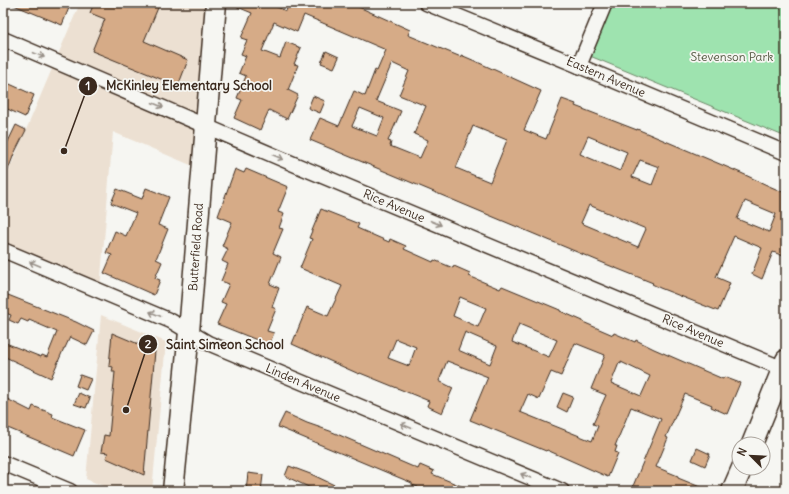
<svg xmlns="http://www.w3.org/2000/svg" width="789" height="494" viewBox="0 0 789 494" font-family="Delius,sans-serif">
<rect width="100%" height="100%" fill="#f6f6f2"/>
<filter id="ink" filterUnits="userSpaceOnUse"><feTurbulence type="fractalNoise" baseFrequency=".025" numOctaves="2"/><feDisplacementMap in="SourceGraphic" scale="8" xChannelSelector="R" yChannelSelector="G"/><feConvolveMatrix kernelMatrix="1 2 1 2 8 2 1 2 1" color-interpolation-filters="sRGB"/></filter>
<g filter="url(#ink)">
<g fill="#ece0d2">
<polygon points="80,3 215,3 200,169 113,132 100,289 3,252 3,184"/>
<polygon points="101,315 166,342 152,491 115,491 86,479"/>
</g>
<polygon fill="#9ee3af" stroke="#6c8666" points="611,3 786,3 786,137 590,56"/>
<g fill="#d6ab87" stroke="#3b2a1e" fill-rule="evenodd">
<polygon points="9,3 71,3 62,25"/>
<polygon points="94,3 160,3 144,41 188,60 178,86 92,51 105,19 90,13"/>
<path d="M228,3h40l18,8 3,-8h61l60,27 -2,5 53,22v-2l14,6 66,30 -17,39 22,9 16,-40 14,5 -1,2 62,24v-1l104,44 28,13 16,7 1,-2v66l-13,-5 -11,27 -10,-5 10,-26 -28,-12 -18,41 14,6 -12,28 -58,-23 -8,-4 1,-1 -45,-18 -298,-125 10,-22 19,8 15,-35 11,5 10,-26 2,1 9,-21 -82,-35 -7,17 -23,-10 -12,29 18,7 6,-16 15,6 -7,16 4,1 -10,25 10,5 -11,24 -18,-9 -9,20 -26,-12 8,-18 -5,-2 9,-22 -7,-3 7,-17 -5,-2 6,-14 -6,-2 11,-25zM392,63l17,8 -10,24 27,11 -12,28 14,6 -8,18 -30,-12 1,-4 -3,-1 13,-30 -25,-10zM360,108l24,10 -7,18 -25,-10zM473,126l34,14 -17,42 -34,-14zM588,136l39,16 -7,19 -40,-17zM640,160l19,7 -7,18 -20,-8zM745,201l31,13 -7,18 -32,-13zM589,205l57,24 -8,18 -57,-24z"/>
<polygon points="326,51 339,57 334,68 321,63"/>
<polygon points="3,81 34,95 25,117 3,107"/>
<polygon points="313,96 325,101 320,113 308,108"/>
<polygon points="16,125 26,130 14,154 3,183 3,150 4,150"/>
<polygon points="235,169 244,173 246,169 288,187 278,212 284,214 279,228 283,229 273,253 281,257 270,284 279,288 272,307 276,309 267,331 274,333 268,347 256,342 257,340 217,324 226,304 221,302 229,284 221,281 228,264 222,261 228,249 222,246 232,222 218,216"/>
<polygon points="146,188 169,197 158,225 168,229 156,259 162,262 155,278 160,280 154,295 104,273 112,255 106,253 115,231 126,236 136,213 111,203 117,189 142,199"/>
<path d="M321,209l38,15 -2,4 32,14 1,-3 16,7 -2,3 29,13 1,-2 19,8 1,-2 16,7 -1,3 31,13 2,-3 58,24v1l23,10v1l30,13 1,-2 21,9 1,-2 18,9 69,30 1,-2 16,6 -13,31 -16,-7 1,-2 -27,-11 -19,43 2,1 -12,29 22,9v2l32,13h-64l-13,-5 28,-67 -30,-12 -16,39h2l-2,6 3,1 -10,24 -61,-27 -1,1 -76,-31 18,-43 -41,-16 -8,20 14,7 -11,25 -15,-7 2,-5 -69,-28 -1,1 -67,-30 15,-37 21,9 14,-30 -42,-18 12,-29 -3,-1zM460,297l26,11 -8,19 -25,-11zM519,324l38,16 -8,17 -37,-15zM465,332l32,14 -7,18 -32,-14zM396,339l20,8 -7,19 -21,-8zM575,343l30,12 -14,34 15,6 -13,29 5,2 -6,15 -72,-29 8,-18 11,5 12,-27 10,4zM621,362l29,14 -9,20 -30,-13 8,-20 2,1z"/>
<polygon points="3,293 76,322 94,331 87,345 70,337 65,348 64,348 51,378 3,356 3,342 41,357 42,355 47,357 57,332 29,320 28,322 21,319 18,324 9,320 11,315 3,312"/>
<polygon points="112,333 155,351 144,475 106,458 108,453 101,452 104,435 109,436 115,372 112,372 113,367 109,366"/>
<polygon points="80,375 91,379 86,390 76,386"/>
<polygon points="79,393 90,398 86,408 74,404"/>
<polygon points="563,393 573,397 567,412 557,407"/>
<polygon points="3,397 31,411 33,406 53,414 52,417 85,430 74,456 3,426"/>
<polygon points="285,413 307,423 330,431 418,469 420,465 434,471 432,474 473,491 416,491 418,487 412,485 412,483 278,427"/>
<polygon points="697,448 710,454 705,466 692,460"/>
<polygon points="289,466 313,475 347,491 317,491 285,476"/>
<polygon points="248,473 263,475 261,491 246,491"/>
</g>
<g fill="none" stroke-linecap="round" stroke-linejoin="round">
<g stroke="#3b2a1e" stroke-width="17">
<g id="street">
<polyline points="426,3 579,66 786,153"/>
<polyline points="3,39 296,165 786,370"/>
<polyline points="579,66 605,3"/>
<polyline points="3,250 171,321 208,343 562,491"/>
<polyline points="3,463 70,491"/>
</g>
</g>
<g stroke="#3b2a1e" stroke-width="23">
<g id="secondary">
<polyline points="752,444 786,360"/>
<polyline points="173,491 189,332 216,3"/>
<polyline points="732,491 742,468"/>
</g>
</g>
<use href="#street" stroke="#f6f6f2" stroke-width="14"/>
<use href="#secondary" stroke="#f6f6f2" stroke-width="20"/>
</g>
<defs><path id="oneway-shaft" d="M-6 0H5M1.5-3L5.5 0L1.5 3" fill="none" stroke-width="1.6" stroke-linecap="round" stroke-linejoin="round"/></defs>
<g stroke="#989088">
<use href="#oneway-shaft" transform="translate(39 55) rotate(23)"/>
<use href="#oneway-shaft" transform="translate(158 105) rotate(23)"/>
<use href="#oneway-shaft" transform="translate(278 157) rotate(23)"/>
<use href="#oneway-shaft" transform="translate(436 223) rotate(23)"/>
<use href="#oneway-shaft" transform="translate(35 264) rotate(-157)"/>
<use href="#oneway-shaft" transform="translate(155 314) rotate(-157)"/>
<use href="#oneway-shaft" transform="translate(406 426) rotate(-157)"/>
<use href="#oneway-shaft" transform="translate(526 476) rotate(-157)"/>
</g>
</g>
<g text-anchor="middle" stroke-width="3.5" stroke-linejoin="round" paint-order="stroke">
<g font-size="12" fill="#545842" stroke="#f6f6f2">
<text x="732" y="61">Stevenson Park</text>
</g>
<g font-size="12" fill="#3b2a1e" stroke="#f6f6f2">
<text transform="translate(606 77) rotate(23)" y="4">Eastern Avenue</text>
<text transform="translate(394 206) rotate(23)" y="4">Rice Avenue</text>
<text transform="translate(196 247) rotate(-86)" y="4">Butterfield Road</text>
<text transform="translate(693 331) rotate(23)" y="4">Rice Avenue</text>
<text transform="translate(303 383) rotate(23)" y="4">Linden Avenue</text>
</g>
</g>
<path fill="none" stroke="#3b2a1e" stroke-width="1.5" d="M64 151L88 86M126 410L148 344"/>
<g fill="#3b2a1e" stroke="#f6f6f2" stroke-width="1.5">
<circle cx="64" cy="151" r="4"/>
<circle cx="126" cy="410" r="4"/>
<circle cx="88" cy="86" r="10"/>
<circle cx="148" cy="344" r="10"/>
</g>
<g font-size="12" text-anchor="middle" font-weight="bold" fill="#fff">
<text x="88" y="90">1</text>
<text x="148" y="348">2</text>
</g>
<g font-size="13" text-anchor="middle" font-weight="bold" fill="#3b2a1e" stroke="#f6f6f2" stroke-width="3.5" stroke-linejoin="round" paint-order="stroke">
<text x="189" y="90">McKinley Elementary School</text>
<text x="225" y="349">Saint Simeon School</text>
</g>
<rect width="789" height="494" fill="none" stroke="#f6f6f2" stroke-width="16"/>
<rect x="8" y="8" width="773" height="478" fill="none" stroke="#3b2a1e" stroke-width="1.5" filter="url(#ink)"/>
<g transform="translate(751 456) rotate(294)"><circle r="19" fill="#f6f6f2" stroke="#aba49d"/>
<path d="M0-3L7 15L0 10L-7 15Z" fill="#3b2a1e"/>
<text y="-6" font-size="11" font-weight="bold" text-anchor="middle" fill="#3b2a1e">N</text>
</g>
</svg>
